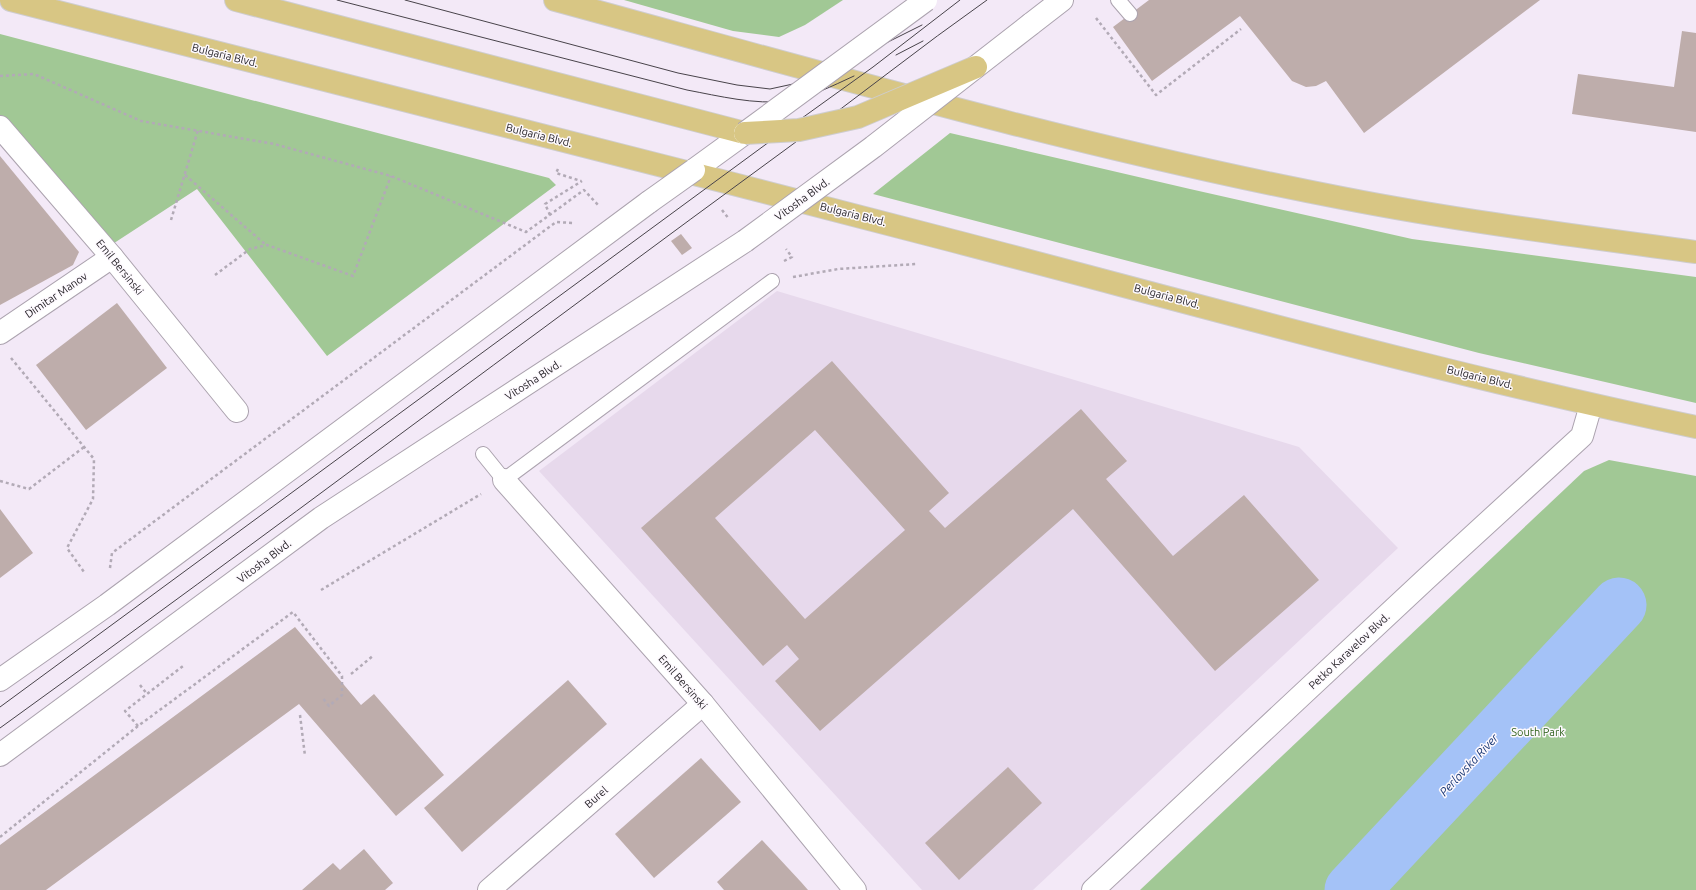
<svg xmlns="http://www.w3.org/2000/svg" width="1696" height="890" viewBox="0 0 1696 890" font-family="Ubuntu,sans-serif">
<rect width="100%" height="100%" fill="#f3e9f7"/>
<polygon fill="#e7d9ec" points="777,291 1299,447 1398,548 1033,890 922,890 539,471"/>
<g fill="#a1c895">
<polygon points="624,0 843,0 805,25 779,37 733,31"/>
<polygon points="0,34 549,178 556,185 327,356 197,189 105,249 0,127"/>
<polygon points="950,133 1190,189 1412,239 1696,277 1696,403 1479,353 873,194"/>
<polygon points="1609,460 1696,476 1696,890 1140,890 1584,471"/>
</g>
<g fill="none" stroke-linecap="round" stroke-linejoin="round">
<polyline stroke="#a4c2f7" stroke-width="55" points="1352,890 1619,605"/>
</g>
<g fill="#beadab" fill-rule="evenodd">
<polygon points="1149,0 1540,0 1364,133 1326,81 1316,86 1306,87 1292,81 1240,16 1152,81 1113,27"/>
<polygon points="1682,31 1696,33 1696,132 1572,114 1578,74 1674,87"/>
<polygon points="0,156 79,252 73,265 0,305"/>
<polygon points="681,234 692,248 682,255 671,241"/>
<polygon points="117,303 167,368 86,430 36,365"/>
<path d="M832,361l117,132 -20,18 16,17 136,-119 46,52 -21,18 67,77 71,-61 75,85 -104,91 -142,-162 -253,222 -45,-50 24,-22 -12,-14 -24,21 -122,-138zM815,430l90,100 -100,89 -90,-101z"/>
<polygon points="0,509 33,553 0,578"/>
<polygon points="295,627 361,705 374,694 444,775 396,816 299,704 46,890 0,890 0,845"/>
<polygon points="568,680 607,724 462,852 424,808"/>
<polygon points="701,758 741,802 654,878 615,834"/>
<polygon points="1008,767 1042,803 959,880 925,843"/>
<polygon points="762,840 801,882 808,890 724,890 717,882"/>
<polygon points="364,849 393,883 385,890 302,890 333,863 340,870"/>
</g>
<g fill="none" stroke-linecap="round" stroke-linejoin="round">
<g stroke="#aca3af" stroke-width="16">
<g id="service">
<polyline points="1118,0 1130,14"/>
<polyline points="483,454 504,480 772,281"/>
</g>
</g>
<g stroke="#aca3af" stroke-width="24">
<g id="minor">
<polyline points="0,127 112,257 237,411"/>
<polyline points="0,333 112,257"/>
<polyline points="504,480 703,704 855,890"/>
<polyline points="489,890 703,704"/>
<polyline points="1093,890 1427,578 1582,436 1591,405"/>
</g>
</g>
<g stroke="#aca3af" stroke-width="24">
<g id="tertiary">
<polyline points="1031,24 1062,0"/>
<polyline points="694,170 745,133"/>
<polyline points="0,680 107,605 649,202"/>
<polyline points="0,755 321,518 745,241"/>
</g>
</g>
<g stroke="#cecdce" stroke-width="24">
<g id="primary">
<path d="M11,0c310,79 621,157 931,238 250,65 500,136 754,189"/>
<polyline points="236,0 745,133"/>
<path d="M555,0c261,71 521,147 787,198 117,23 236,38 354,54"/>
</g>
</g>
<g stroke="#b2aab6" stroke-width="2.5" stroke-dasharray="3 3" stroke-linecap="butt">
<polyline points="1096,18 1156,95 1241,29"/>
<polyline points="0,76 34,74 141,121 274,144 391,176 526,232 584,190 599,206"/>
<polyline points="558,169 556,173 581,181"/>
<polyline points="185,175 266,245"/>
<polyline points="722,210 729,219"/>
<polyline points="550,215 545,204 582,181"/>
<polyline points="171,220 198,130"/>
<polyline points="784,261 792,257 786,249"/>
<polyline points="215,275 250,249 267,245 353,276 391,176"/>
<polyline points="793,277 838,269 916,264"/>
<polyline points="11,358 94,459 93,499 67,548 84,572"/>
<polyline points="0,481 29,489 84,447"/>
<polyline points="110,568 112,553 556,222 573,223"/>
<polyline points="321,590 481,494"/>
<polyline points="351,674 374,655"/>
<polyline points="140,685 147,694"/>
<polyline points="300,715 305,756"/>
<polyline points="138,726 125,711 183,666"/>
<polyline points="0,837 138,726 293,612 342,676 342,695 329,706 322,697"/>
</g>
<use href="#service" stroke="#fff" stroke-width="14"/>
<use href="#minor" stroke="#fff" stroke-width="22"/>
<use href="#tertiary" stroke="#fff" stroke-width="22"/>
<use href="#primary" stroke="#d8c684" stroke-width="22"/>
<g stroke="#48434a" stroke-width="1">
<path d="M337,0l350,90c32,6 68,15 100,11 24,-4 45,-15 67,-25"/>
<polyline points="405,0 678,73 737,85 770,89 793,84 834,69 922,25"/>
<polyline points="896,55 923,41"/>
<polyline points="0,707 784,131 873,67 960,0"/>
<path d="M0,728c265,-191 525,-388 789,-581 67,-48 131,-100 198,-147"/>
</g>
<g stroke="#aca3af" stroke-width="24" stroke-linecap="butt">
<g id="tertiary-bridge">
<polyline points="745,133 926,0"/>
<polyline points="649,202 694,170"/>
<polyline points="745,241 873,147 1031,24"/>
</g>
</g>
<g stroke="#cecdce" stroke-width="24" stroke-linecap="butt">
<polyline id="primary-bridge" points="745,133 799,130 858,117 976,67"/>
</g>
<use href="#tertiary-bridge" stroke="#fff" stroke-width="22"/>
<use href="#primary-bridge" stroke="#d8c684" stroke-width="22"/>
</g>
<g text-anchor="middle" stroke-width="3" stroke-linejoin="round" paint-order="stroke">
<g font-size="11" fill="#201d22" stroke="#fdf9fe">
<text transform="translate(225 55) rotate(14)" y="4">Bulgaria Blvd.</text>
<text transform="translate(539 135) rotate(14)" y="4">Bulgaria Blvd.</text>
<text transform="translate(802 199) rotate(-36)" y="4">Vitosha Blvd.</text>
<text transform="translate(853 214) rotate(14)" y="4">Bulgaria Blvd.</text>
<text transform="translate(120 267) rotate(51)" y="4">Emil Bersinski</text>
<text transform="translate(56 295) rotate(-34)" y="4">Dimitar Manov</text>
<text transform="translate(1167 296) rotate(15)" y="4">Bulgaria Blvd.</text>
<text transform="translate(1480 377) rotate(14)" y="4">Bulgaria Blvd.</text>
<text transform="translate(533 380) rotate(-33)" y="4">Vitosha Blvd.</text>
<text transform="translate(264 561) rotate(-37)" y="4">Vitosha Blvd.</text>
<text transform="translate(1349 651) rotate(-43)" y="4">Petko Karavelov Blvd.</text>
<text transform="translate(683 682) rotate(49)" y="4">Emil Bersinski</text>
<text transform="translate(596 797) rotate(-41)" y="4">Burel</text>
</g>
<g font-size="11" fill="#31631f" stroke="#fdf9fe">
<text x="1538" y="736">South Park</text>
</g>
<g font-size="12" font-style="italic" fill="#183775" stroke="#fdf9fe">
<text transform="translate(1469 765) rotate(-47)" y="4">Perlovska River</text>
</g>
</g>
</svg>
